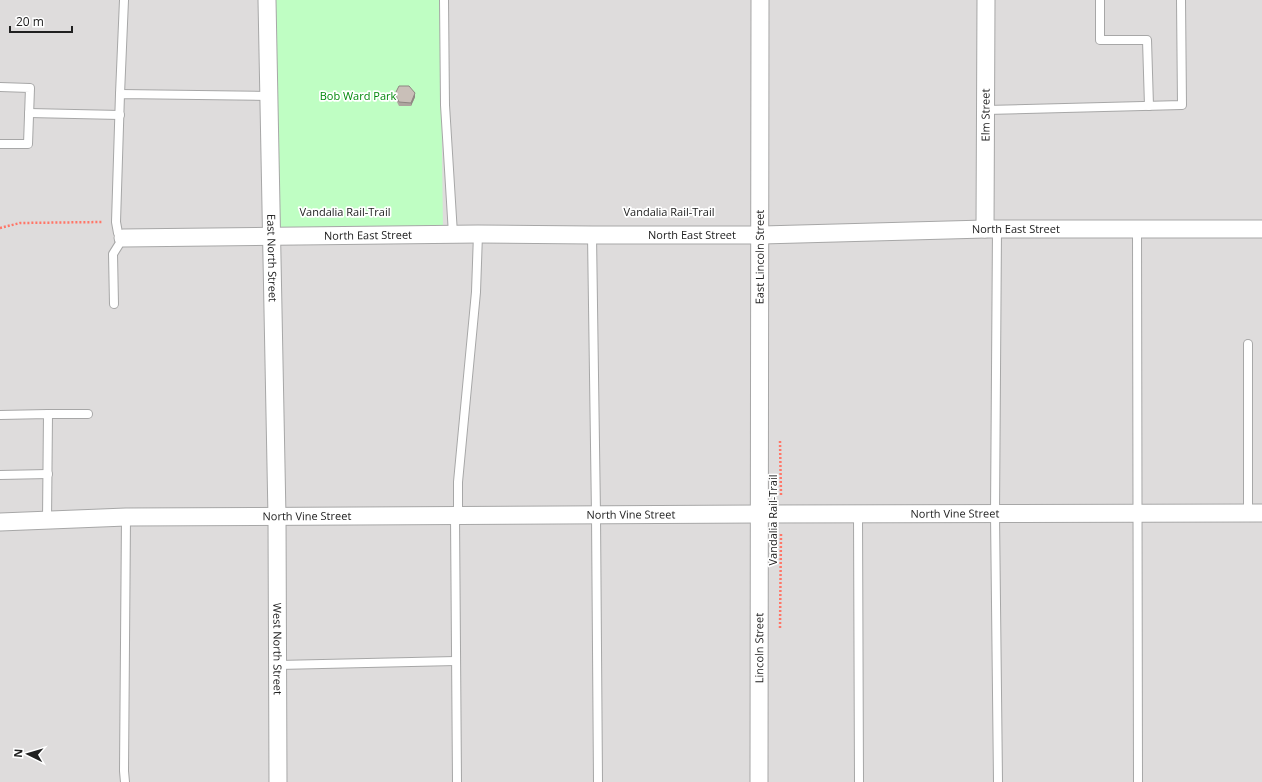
<svg xmlns="http://www.w3.org/2000/svg" width="1262" height="782" viewBox="0 0 1262 782" font-family="'Open Sans',sans-serif">
<rect width="100%" height="100%" fill="#f1ede5"/>
<rect fill="#dedcdc" x="0" y="0" width="1262" height="782"/>
<polygon fill="#bffec3" points="273,0 440,0 443,230 279,228"/>
<g fill="none" stroke-linecap="round" stroke-linejoin="round">
<g stroke="#a7a7a7" stroke-width="10">
<g id="lane">
<polyline points="444,0 445,105 453,234"/>
<polyline points="1100,0 1100,40 1147,40 1149,106"/>
<polyline points="0,87 30,88 28,144 0,144"/>
<polyline points="120,94 124,0"/>
<polyline points="986,110 1182,105 1181,0"/>
<polyline points="29,113 120,115"/>
<polyline points="997,229 995,514 998,782"/>
<polyline points="1137,229 1138,782"/>
<polyline points="592,235 596,515 598,782"/>
<polyline points="114,304 113,254 123,238 118,233 116,222 120,94 269,96"/>
<polyline points="1248,344 1248,514"/>
<polyline points="48,414 88,414"/>
<polyline points="0,415 48,414 47,520"/>
<polyline points="0,475 48,474"/>
<polyline points="858,514 859,782"/>
<polyline points="455,516 457,782"/>
<polyline points="458,516 458,482 476,292 478,234"/>
<polyline points="278,665 456,661"/>
<polyline points="125,782 124,771 126,517"/>
</g>
</g>
<g stroke="#a7a7a7" stroke-width="19">
<g id="street">
<path id="s1" d="M267,0l10,517 1,265"/>
<path id="s2" d="M985,229l1,-229"/>
<path id="s3" d="M123,238l355,-4 114,1h168l225,-6h277"/>
<path id="s4" d="M0,522l126,-5 633,-3 503,-1"/>
<path id="s5" d="M759,782l1,-782"/>
</g>
</g>
<g stroke="#ff7668" stroke-width="2.5" stroke-dasharray="2 2" stroke-linecap="butt">
<polyline points="0,228 20,223 102,222"/>
<polyline points="780,441 781,496"/>
<polyline points="780,628 781,533"/>
</g>
<use href="#lane" stroke="#fff" stroke-width="8"/>
<use href="#street" stroke="#fff" stroke-width="17"/>
</g>
<polygon fill="#ada49e" points="395,94 415,97 411,106 399,106 395,98"/>
<polygon fill="#8d8681" points="415,93 415,97 411,106 411,103"/>
<polygon fill="#c9bfb8" stroke="#8d8681" points="399,86 409,86 415,93 411,103 399,102 395,94"/>
<g text-anchor="middle" stroke-width="3.5" stroke-linejoin="round" paint-order="stroke">
<g font-size="11" fill="#02890c" stroke="#fff">
<text x="358" y="100">Bob Ward Park</text>
</g>
<g font-size="11" fill="#202020" stroke="#fff">
<text dy="4" stroke="none"><textPath href="#s2" startOffset="114">Elm Street</textPath></text>
<text x="345" y="216">Vandalia Rail-Trail</text>
<text x="669" y="216">Vandalia Rail-Trail</text>
<text dy="4" stroke="none"><textPath href="#s3" startOffset="893">North East Street</textPath></text>
<text dy="4" stroke="none"><textPath href="#s3" startOffset="245">North East Street</textPath></text>
<text dy="4" stroke="none"><textPath href="#s3" startOffset="569">North East Street</textPath></text>
<text dy="4" stroke="none"><textPath href="#s5" startOffset="525">East Lincoln Street</textPath></text>
<text dy="4" stroke="none"><textPath href="#s1" startOffset="258">East North Street</textPath></text>
<text dy="4" stroke="none"><textPath href="#s4" startOffset="955">North Vine Street</textPath></text>
<text dy="4" stroke="none"><textPath href="#s4" startOffset="631">North Vine Street</textPath></text>
<text dy="4" stroke="none"><textPath href="#s4" startOffset="307">North Vine Street</textPath></text>
<text transform="translate(773 520) rotate(-90)" y="4">Vandalia Rail-Trail</text>
<text dy="4" stroke="none"><textPath href="#s5" startOffset="134">Lincoln Street</textPath></text>
<text dy="4" stroke="none"><textPath href="#s1" startOffset="649">West North Street</textPath></text>
</g>
</g>
<g transform="translate(28 754) rotate(275)" stroke="#ffffff" stroke-width="3" paint-order="stroke">
<path d="M0-3L7 15L0 10L-7 15Z" fill="#202020"/>
<text y="-6" font-size="11" font-weight="bold" text-anchor="middle" fill="#202020">N</text>
</g>
<path d="M10 26v6h62v-6" fill="none" stroke="#202020" stroke-width="2"/>
<text x="16" y="26" font-size="12" fill="#202020" stroke="#ffffff" stroke-width="3" paint-order="stroke">20 m</text>
</svg>
